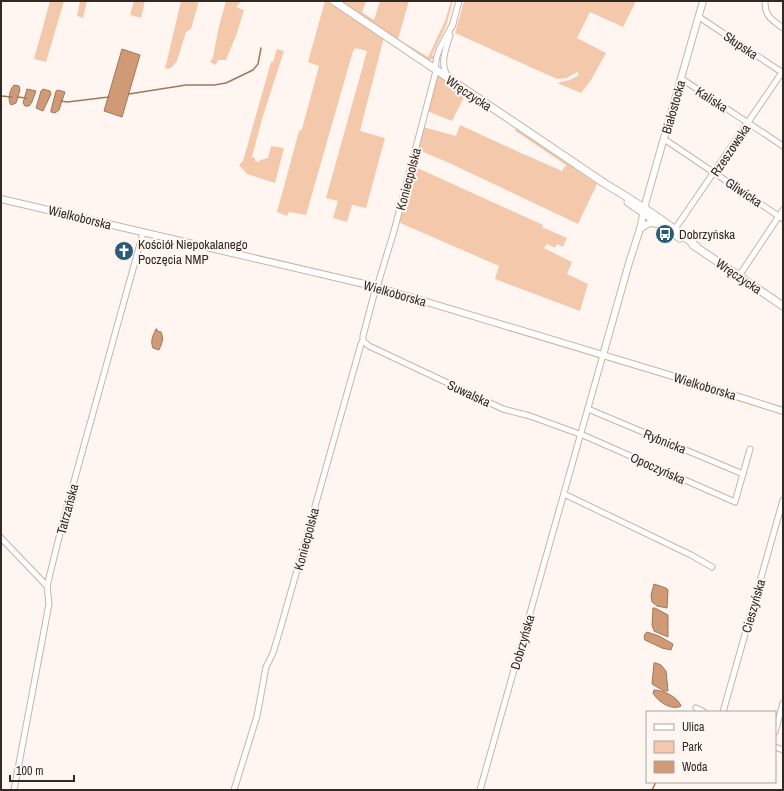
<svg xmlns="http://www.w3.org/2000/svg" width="784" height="791" viewBox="0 0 784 791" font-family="'Archivo Narrow',sans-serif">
<rect width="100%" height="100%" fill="#fff6f1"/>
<g fill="#f4c9ab">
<polygon points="50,1 64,1 46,62 34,59"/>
<polygon points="80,1 87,1 83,18 77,16"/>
<polygon points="134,1 145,1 141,18 130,15"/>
<polygon points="181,1 199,1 191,29 186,32 177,61 171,68 165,69"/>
<polygon points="226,1 238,1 240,3 236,7 244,10 237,33 226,60 218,60 216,65 210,62 213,57 219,26"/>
<polygon points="325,1 331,1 384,37 360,131 385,138 366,208 352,205 347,222 333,218 338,201 326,198 367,51 355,48 353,51 306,215 289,212 287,216 277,212 299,131 302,129 319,66 308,62"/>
<polygon points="338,1 366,1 362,12 374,20 380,1 409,1 398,39 428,57 445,21 451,1 453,1 446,26 432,55 435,57 434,58 428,61"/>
<polygon points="464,1 636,1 623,27 590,12 577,38 606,53 591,80 581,93 557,83 570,80 579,75 577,72 567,78 557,79 455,33"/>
<polygon points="277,49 284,51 262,119 252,157 255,158 255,161 259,162 260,160 268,158 271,146 284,148 275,183 247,174 239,165 243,161 271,62 273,62"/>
<polygon points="438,77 442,78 487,108 488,112 464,97 452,121 427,111"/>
<polygon points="460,125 521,153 562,171 566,165 514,130 518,129 597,184 578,224 445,161 418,150 423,127 456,136"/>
<polygon points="413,166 543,225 542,227 567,238 563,247 557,244 555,248 547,244 544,248 572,262 567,274 588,284 580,311 495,279 499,266 398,222"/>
</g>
<g fill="#cf9a75" stroke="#9f785d">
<polygon points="122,49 140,55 122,117 104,111"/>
<path d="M14,85l5,1 1,4 -4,13 -5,2c-4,-5 -1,-16 3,-20z"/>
<polygon points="27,89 36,91 32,102 29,106 25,106 23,103"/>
<polygon points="43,89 50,91 51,94 43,111 36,108 41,91"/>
<polygon points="58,90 65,92 59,110 55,113 51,112 51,110 56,91"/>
<path d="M156,329h1v2l4,1c3,7 1,11 -2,18l-6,-2c-3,-7 0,-13 3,-19z"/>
<polygon points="654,584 666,588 668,590 667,608 657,606 652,602 651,595"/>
<polygon points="653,608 655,608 668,615 668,637 654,631 652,625"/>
<polygon points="647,632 659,636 673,644 671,650 662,648 645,640 644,637 645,634"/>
<polygon points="654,663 656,663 661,665 666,671 668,691 664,691 652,684"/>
<path d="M654,690c9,0 24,7 27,16 -9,5 -23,-4 -28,-13z"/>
</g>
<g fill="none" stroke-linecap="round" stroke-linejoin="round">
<g stroke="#9f785d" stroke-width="1.5">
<polyline points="129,94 186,85 214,85 226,83 253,70 258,64 261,48"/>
<polyline points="1,96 12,97"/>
<polyline points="18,97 26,98"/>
<polyline points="61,101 67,102 109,97"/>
<polyline points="652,790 656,782"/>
</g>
<g stroke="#c8b4a7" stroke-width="7">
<g id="minor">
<path d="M765,1c0,16 6,18 18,27"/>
<polyline points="699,17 783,73"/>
<polyline points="452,27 459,1"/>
<path d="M448,77c-9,-14 -2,-28 2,-42"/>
<polyline points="682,79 783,146"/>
<polyline points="664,139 783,219"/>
<polyline points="675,229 783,71"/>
<polyline points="739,276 783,210"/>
<path d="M377,287l17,-56 42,-160c-3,-16 10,-34 17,-47"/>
<polyline points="363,341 369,346 503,409 530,416 585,436 735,502 750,449"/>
<polyline points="588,409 743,474"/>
<polyline points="564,494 691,555 712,567"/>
<polyline points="1,538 47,586"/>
<polyline points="696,708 704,712"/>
<polyline points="723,712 783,500"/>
<polyline points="775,732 783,703"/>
<polyline points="775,747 783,750"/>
<polyline points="14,790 49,604 47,586 63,521 143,233"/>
<polyline points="234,790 257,716 266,667 273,653 282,623 361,344 363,341 363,336 376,287"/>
<polyline points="480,790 603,355"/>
</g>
</g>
<g stroke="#c8b4a7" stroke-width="8">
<g id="tertiary">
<polyline points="1,199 377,287 679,378 783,411"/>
<polyline points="640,229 649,223 658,224"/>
<polyline points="603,355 629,263 640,229 646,201 703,1"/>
</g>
</g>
<g stroke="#c8b4a7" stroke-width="9">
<g id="secondary">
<path d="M334,1l270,182c32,19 63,39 92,63"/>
<polyline points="628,202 680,238"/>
<polyline points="693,245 783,306"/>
</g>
</g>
<use href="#minor" stroke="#fff" stroke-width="5"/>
<use href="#tertiary" stroke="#fff" stroke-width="6"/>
<use href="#secondary" stroke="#fff" stroke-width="7"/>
</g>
<defs>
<g id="bus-disc" transform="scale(1)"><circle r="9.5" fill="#295c78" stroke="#fff6f1"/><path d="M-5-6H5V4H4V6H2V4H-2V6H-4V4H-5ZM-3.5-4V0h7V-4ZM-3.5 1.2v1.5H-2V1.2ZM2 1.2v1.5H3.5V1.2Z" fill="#fff"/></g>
<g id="church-disc" transform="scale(1)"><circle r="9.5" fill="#295c78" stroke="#fff6f1"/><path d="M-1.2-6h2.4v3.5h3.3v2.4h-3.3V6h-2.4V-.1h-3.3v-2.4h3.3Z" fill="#fff"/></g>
</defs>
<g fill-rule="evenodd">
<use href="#bus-disc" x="665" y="234"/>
<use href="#church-disc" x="124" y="251"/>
</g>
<g text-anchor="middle" stroke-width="4" stroke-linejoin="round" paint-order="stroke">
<g font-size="13" fill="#302924" stroke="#fff6f1">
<text transform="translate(741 45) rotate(34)" y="5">Słupska</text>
<text transform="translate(469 93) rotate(34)" y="5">Wręczycka</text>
<text transform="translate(712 99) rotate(33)" y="5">Kaliska</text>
<text transform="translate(673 107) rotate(-74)" y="5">Białostocka</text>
<text transform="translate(730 150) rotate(-56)" y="5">Rzeszowska</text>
<text transform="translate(408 179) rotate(-75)" y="5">Koniecpolska</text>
<text transform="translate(744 192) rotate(34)" y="5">Gliwicka</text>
<text transform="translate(80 217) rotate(14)" y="5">Wielkoborska</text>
<text transform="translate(739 276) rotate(34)" y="5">Wręczycka</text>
<text transform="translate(395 293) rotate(16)" y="5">Wielkoborska</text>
<text transform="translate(705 386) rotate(17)" y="5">Wielkoborska</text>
<text transform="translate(469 393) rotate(25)" y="5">Suwalska</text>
<text transform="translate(665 441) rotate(22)" y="5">Rybnicka</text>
<text transform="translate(658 468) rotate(24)" y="5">Opoczyńska</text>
<text transform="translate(67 509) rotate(-75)" y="5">Tatrzańska</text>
<text transform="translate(306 539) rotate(-75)" y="5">Koniecpolska</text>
<text transform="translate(753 606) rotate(-74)" y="5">Cieszyńska</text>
<text transform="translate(522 642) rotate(-74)" y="5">Dobrzyńska</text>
</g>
<g font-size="13" fill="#302924" stroke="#fff6f1" text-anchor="start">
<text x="679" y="239">Dobrzyńska</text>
<text x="138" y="249">Kościół Niepokalanego<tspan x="138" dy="15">Poczęcia NMP</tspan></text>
</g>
</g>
<rect width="784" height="791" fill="none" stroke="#302924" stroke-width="4"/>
<rect x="646" y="711" width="130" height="72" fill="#fff6f1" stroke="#aca49f"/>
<rect x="654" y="724" width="20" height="6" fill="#ffffff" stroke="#aca49f"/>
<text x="682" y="731" font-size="12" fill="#302924">Ulica</text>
<rect x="654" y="741" width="20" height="12" fill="#f4c9ab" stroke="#aca49f"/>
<text x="682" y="751" font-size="12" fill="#302924">Park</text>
<rect x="654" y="761" width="20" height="12" fill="#cf9a75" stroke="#aca49f"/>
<text x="682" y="771" font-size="12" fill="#302924">Woda</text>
<path d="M10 775v6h64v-6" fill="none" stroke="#302924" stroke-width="2"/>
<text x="16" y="775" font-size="12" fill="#302924" stroke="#fff6f1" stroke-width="3" paint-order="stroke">100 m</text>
</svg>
